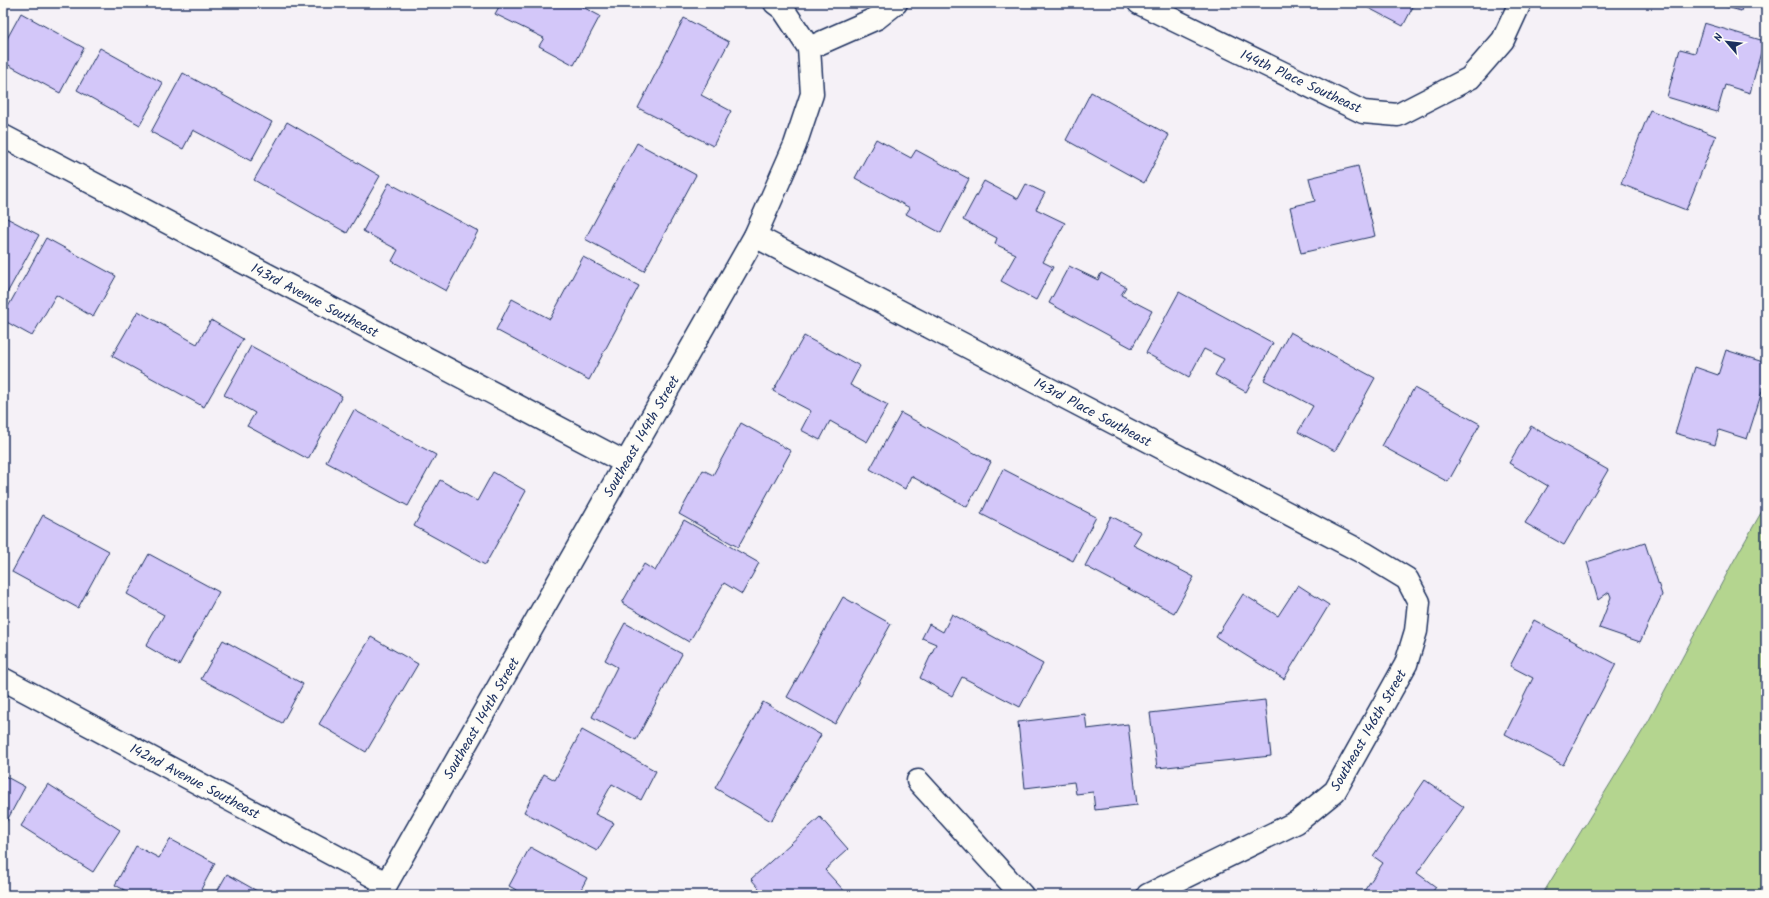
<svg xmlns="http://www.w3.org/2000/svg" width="1769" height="898" viewBox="0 0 1769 898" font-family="Kalam,sans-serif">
<rect width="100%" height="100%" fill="#f5f1f7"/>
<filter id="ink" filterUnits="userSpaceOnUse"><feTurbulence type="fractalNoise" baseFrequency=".025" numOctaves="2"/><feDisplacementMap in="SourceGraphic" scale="8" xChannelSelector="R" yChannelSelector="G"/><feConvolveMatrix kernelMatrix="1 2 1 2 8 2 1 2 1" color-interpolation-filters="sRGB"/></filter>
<g filter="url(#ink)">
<polygon fill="#b4d58f" stroke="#688276" points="1766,504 1766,895 1542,895 1648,722 1732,564"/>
<g fill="#d3c7f9" stroke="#1b2f5e">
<polygon points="501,3 575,3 600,16 574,65 539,46 544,38 495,14"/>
<polygon points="1359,3 1415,3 1403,26"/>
<polygon points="1712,3 1743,3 1741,11"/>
<polygon points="21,13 84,48 60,93 3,62 3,46"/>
<polygon points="684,18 729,42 701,95 731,111 713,146 638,108"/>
<polygon points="1704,23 1764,41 1750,93 1725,85 1717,112 1667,97 1680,49 1695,53"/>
<polygon points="100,48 163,83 140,125 77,90"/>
<polygon points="183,73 272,122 251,161 193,130 183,149 151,132"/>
<polygon points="1091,92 1169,135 1144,183 1066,140"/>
<polygon points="1650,110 1716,136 1686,210 1621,184"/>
<polygon points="287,122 380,176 347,233 254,180"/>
<polygon points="876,139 911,158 916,150 969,179 941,233 906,214 910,208 855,178"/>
<polygon points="637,143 696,175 644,271 585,239"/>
<polygon points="1358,166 1375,236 1301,253 1290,207 1315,201 1309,178"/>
<polygon points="984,181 1018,199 1026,184 1045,193 1036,209 1065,223 1043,262 1053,267 1036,300 1001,281 1016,254 995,244 997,238 963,220"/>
<polygon points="389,183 478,231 446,291 392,261 398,250 363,231"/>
<polygon points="3,216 39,235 6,295 3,294"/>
<polygon points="46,238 116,276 93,317 56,295 32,336 3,320 3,316"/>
<polygon points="583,257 639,286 589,380 496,330 512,299 550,319"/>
<polygon points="1069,266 1098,280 1101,273 1126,287 1121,295 1152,311 1132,348 1049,303"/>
<polygon points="1179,292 1273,343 1246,392 1215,375 1224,359 1204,349 1189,377 1146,353"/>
<polygon points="138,311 197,344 211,320 243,339 204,407 112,356"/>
<polygon points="1290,332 1375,378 1335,451 1298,432 1313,406 1264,380"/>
<polygon points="804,336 860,366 850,385 888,405 867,442 830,421 820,440 801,430 811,411 773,391"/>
<polygon points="251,346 342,396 308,459 247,426 255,413 224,395"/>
<polygon points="1726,350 1766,363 1766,379 1747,439 1719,430 1715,445 1675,433 1695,367 1718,375"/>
<polygon points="1414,388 1480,424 1448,482 1382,446"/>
<polygon points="354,410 436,455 408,506 326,462"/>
<polygon points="901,413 991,462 967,507 911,476 905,489 870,469"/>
<polygon points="741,423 791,451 738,547 679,514 703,470 713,475"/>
<polygon points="1531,426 1608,470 1564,545 1525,523 1548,486 1509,463"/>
<polygon points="1003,469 1096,517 1073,561 981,514"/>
<polygon points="493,472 526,491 485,565 414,526 440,480 477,501"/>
<polygon points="43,515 109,551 78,608 12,572"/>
<polygon points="1111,516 1141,532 1133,545 1194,577 1174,613 1085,566"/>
<polygon points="684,520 759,563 742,594 724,583 689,642 622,603 644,564 655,571"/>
<polygon points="1645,543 1662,595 1640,642 1599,628 1611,597 1609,592 1598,600 1587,562"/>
<polygon points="149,554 219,592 179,665 146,646 164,615 127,594"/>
<polygon points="1298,585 1329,605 1284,679 1216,637 1243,594 1278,616"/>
<polygon points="843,597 891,624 835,724 787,697"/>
<polygon points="952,614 1043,664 1020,707 962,677 952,696 920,678 936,644 922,638 929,624 943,632"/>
<polygon points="1534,620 1616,664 1563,765 1505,734 1533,678 1510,666"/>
<polygon points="625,623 682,654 636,740 592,717 617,667 605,660"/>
<polygon points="371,637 418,664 366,752 319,724"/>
<polygon points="223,640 303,684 282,723 201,679"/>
<polygon points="1265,700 1271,756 1157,768 1150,713"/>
<polygon points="763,702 821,735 771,821 715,788"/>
<polygon points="1085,714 1087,729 1128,724 1137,805 1095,810 1093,792 1076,794 1074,782 1025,788 1018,722"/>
<polygon points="582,730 656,771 641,800 612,784 595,814 614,823 597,851 524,812 544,774 555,780"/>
<polygon points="3,775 25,787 3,828"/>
<polygon points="1425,780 1464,807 1417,873 1436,887 1430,895 1370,895 1364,891 1383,863 1373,856"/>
<polygon points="48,784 120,830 93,872 21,826"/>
<polygon points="820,817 848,849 825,870 848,895 765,895 751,879"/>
<polygon points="170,839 215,863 198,895 134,895 115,885 136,846 159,858"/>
<polygon points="530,847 587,878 578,895 518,895 520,892 509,886"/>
<polygon points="227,874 264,895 215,895"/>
</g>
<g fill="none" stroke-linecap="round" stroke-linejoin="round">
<g stroke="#1b2f5e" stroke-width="25">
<g id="minor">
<polyline points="775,3 783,9 809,48"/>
<polyline points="1139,3 1363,112 1398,115 1470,78 1503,40 1520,3"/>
<polyline points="3,136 626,463"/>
<polyline points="755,236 1364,553 1407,579 1419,602 1416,631 1406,664 1335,791 1297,822 1148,895"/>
<polyline points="3,679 386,883"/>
<polyline points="918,781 1022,895"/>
<polyline points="380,895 755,236 795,145 812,94 809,48 877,18 896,3"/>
</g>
</g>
<use href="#minor" stroke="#fdfcf7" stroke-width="22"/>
</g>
</g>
<g text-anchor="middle" stroke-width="4" stroke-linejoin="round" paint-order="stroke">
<g font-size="14" fill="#1b2f5e" stroke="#fdfcf7">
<text transform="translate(1301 81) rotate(25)" y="5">144th Place Southeast</text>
<text transform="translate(315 300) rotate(28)" y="5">143rd Avenue Southeast</text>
<text transform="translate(1093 412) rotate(28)" y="5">143rd Place Southeast</text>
<text transform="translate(641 436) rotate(-60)" y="5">Southeast 144th Street</text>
<text transform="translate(481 718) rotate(-60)" y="5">Southeast 144th Street</text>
<text transform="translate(1368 730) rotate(-60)" y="5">Southeast 146th Street</text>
<text transform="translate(195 781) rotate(28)" y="5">142nd Avenue Southeast</text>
</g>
</g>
<rect width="1769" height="898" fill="none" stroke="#fdfcf7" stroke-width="16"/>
<rect x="8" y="8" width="1753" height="882" fill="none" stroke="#1b2f5e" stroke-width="1.5" filter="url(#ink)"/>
<g transform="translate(1727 42) rotate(298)" stroke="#fdfcf7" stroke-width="3" paint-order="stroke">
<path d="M0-3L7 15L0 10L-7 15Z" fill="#1b2f5e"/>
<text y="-6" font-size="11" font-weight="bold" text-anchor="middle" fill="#1b2f5e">N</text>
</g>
</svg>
